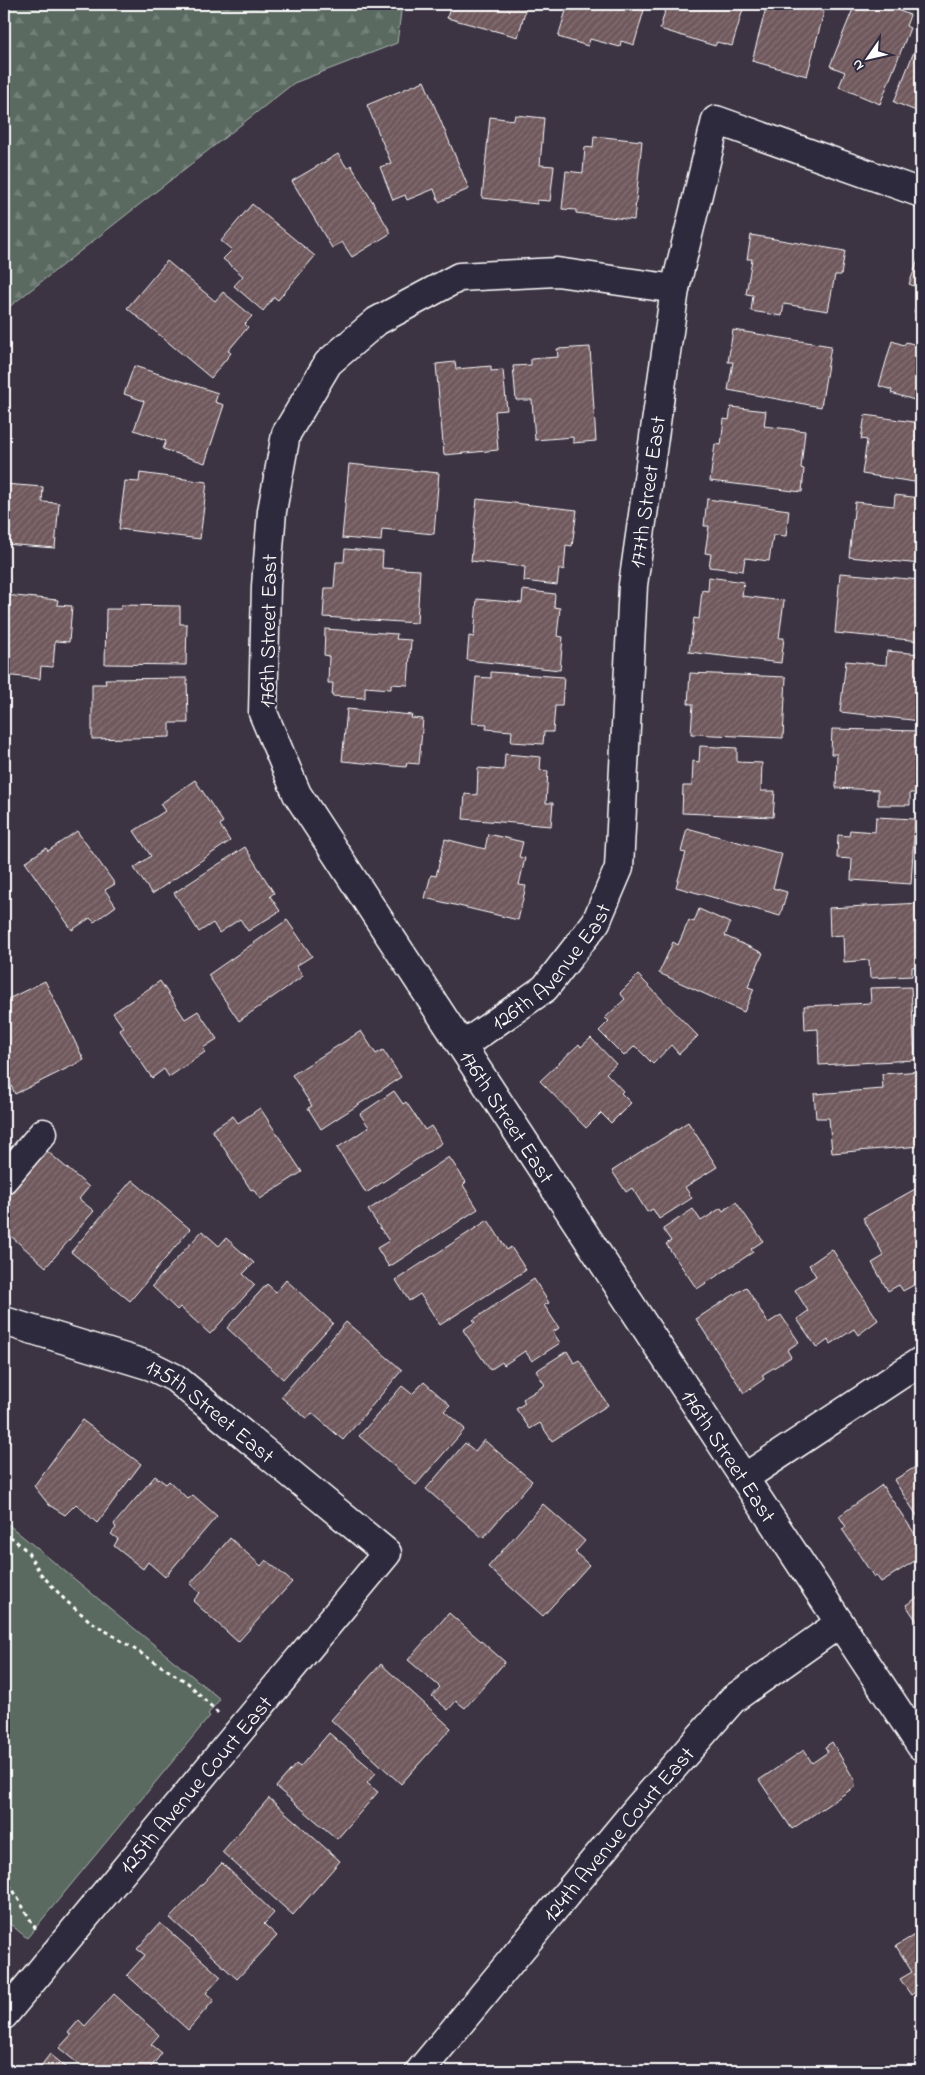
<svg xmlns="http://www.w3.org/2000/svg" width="925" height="2075" viewBox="0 0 925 2075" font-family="'Indie Flower',sans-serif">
<defs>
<pattern id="forest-firs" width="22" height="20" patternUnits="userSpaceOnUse" patternTransform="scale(1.25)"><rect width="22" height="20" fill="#5a6a61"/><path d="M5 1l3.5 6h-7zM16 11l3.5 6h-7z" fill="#738079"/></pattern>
<pattern id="building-hatch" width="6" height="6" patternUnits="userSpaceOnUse" patternTransform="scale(1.25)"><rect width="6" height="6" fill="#6f595d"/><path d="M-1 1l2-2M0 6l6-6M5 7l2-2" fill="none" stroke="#857275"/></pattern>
</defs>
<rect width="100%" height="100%" fill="#3c3343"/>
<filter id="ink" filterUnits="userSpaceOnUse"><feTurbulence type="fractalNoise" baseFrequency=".02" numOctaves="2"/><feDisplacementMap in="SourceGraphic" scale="10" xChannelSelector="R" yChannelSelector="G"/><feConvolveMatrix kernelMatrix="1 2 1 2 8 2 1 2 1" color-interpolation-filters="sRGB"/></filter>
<g filter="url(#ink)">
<polygon fill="#5a6a61" stroke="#acb4b0" points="4,1521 220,1699 208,1714 210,1716 27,1938 4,1919"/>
<polygon fill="url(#forest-firs)" stroke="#acb4b0" points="4,4 402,4 397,43 294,83 4,311"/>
<g fill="url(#building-hatch)" stroke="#fff">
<polygon points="451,4 527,4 518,37 447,18"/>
<polygon points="568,4 631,4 630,6 644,10 634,45 621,41 620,47 590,39 588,46 558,37"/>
<polygon points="667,4 729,4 743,9 732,46 717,42 715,46 660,29"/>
<polygon points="767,4 823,4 821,11 824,12 807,76 752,61"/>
<polygon points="855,4 882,4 910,15 906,26 910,28 880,104 839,87 845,72 830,66"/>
<polygon points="921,34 921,126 917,124 921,113 894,102"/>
<polygon points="424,81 469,189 439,202 434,189 407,200 405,195 393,200 380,167 391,163 367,105"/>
<polygon points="515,115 544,118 540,165 554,166 550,201 537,200 537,204 482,198 490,117 514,120"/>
<polygon points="594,136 642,141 634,220 576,213 576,210 562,209 566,171 583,173 585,147 593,148"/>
<polygon points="338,154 347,168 351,165 391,233 352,257 342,242 332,248 292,181"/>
<polygon points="252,204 315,256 278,300 274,297 263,311 234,286 243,276 223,259 232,250 221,241"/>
<polygon points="751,235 845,251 841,275 835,275 828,311 784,304 782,316 751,311 753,295 746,294 752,259 747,259"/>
<polygon points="919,258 921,259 921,289 909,284"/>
<polygon points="167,261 215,301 223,292 252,316 245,324 248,327 228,351 231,353 211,378 127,308"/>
<polygon points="921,292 921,315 914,312"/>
<polygon points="733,330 831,346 821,407 728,390 733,362 728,362"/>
<polygon points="892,341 904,345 906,342 921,346 921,402 891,393 892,390 879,386"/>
<polygon points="590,347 596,441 573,443 573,437 535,440 532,400 516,400 513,366 531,365 531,359 558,357 557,349"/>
<polygon points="455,362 456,369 491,366 491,371 503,370 507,410 495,411 498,450 444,455 436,364"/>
<polygon points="134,366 218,393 215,402 224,405 205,463 163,449 166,441 134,430 144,401 124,394"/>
<polygon points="731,407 766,411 764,426 805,431 801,468 804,469 802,492 710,481 715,444 721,445 724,419 729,420"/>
<polygon points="865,415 921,423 921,483 862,474 867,440 861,439"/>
<polygon points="349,464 439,473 434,534 382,529 381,541 342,538"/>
<polygon points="140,473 207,482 200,539 119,529 125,481 139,482"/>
<polygon points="4,484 43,487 42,502 59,503 55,548 4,544"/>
<polygon points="895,495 921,498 921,564 849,557 855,502 894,506"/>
<polygon points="477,499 577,510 572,546 566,545 564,570 559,569 557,585 524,581 525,567 471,561"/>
<polygon points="707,499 789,510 786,536 773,535 769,561 745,558 743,571 709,567 711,554 705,553 709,526 704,526"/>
<polygon points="345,549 383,552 382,568 420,570 417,623 323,617 325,588 334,588 336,562 344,562"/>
<polygon points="840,573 921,580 921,641 835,633"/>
<polygon points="709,577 744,582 742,596 784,601 779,638 784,638 781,663 689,652 694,618 699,619 702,590 708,591"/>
<polygon points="523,590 555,594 554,607 560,608 557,636 563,637 560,670 467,660 469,636 474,637 477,599 522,603"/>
<polygon points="4,595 58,600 57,605 72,606 69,642 55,641 53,667 41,666 40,679 4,675"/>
<polygon points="121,605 180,606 180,624 187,624 186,665 105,664 106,609 120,609"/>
<polygon points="325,629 397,634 396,639 411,640 408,685 391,684 391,689 365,687 365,698 332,696 333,683 328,683 329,656 324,655"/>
<polygon points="887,651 921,654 919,667 921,667 921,721 840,712 846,661 886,665"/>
<polygon points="491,672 564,677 562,706 555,706 553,732 544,732 543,744 511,742 512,731 486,729 487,724 472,723 476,677 491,678"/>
<polygon points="690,673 786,677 783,738 691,734 693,704 688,704"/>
<polygon points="187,678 188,723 170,723 170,737 92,739 92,684 106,684 105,679"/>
<polygon points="347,709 412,715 411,718 423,719 419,764 407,763 406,767 342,761"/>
<polygon points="832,729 921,731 921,756 917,756 916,793 910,793 910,805 878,805 878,790 836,788 837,754 831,754"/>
<polygon points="700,746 737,748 737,762 762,763 761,791 775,791 773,817 682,813 683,786 692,786 693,761 699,762"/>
<polygon points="505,754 541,757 540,770 548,771 546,803 553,803 551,826 463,819 465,794 477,795 478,768 504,770"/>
<polygon points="195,780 223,822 220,825 230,841 152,894 134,868 151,856 134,831 165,811 160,804"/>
<polygon points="876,817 915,819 911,884 851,880 852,859 837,858 838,835 849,836 850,830 875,832"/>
<polygon points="687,828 782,854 773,888 787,892 780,916 676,887 686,853 681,852"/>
<polygon points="77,831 115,884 105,890 116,906 94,922 90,918 72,930 25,862 46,848 48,851"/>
<polygon points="488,834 523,842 519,857 525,858 519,885 526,886 518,920 425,898 431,875 436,876 445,839 485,849"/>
<polygon points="245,847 274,893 270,896 280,911 248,931 240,919 219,933 213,923 199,932 174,893"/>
<polygon points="920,903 921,966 912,967 912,976 870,978 869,960 844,962 843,935 830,936 829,908"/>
<polygon points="699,909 730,923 725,936 763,953 748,987 754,989 744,1012 659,973 673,942 678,945 689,920 694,922"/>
<polygon points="287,920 312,956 296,966 303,976 239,1021 208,975"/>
<polygon points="638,975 698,1036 679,1054 671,1045 653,1064 635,1046 624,1056 599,1031 609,1021 605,1018 625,999 620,993"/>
<polygon points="45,981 84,1060 15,1094 4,1071 4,1017 10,1014 4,1001"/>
<polygon points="160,981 185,1019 198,1011 217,1039 203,1048 205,1052 169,1077 164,1069 152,1078 119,1029 123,1027 113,1013"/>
<polygon points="911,987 915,1060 819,1065 818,1029 805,1030 804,1006 871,1003 870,988"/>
<polygon points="361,1031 376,1054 383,1050 401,1077 321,1129 308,1108 312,1106 292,1075"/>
<polygon points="591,1038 616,1064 606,1073 623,1091 621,1093 631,1103 611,1123 601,1113 586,1128 540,1081 579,1044 581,1047"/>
<polygon points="921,1071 921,1146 832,1153 829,1118 816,1118 814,1094 883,1089 882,1074"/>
<polygon points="394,1091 403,1104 406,1102 425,1130 431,1126 442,1143 366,1193 337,1148 369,1127 360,1114"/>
<polygon points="260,1108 302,1172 260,1199 253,1189 251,1190 212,1130 233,1116 238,1123"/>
<polygon points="688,1122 717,1167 685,1187 692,1198 659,1219 653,1209 647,1212 632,1188 626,1192 612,1171"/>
<polygon points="47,1151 89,1187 79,1199 94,1211 46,1267 4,1230 4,1202"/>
<polygon points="449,1157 466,1182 463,1185 478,1209 389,1267 377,1248 389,1241 368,1210"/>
<polygon points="132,1180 190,1229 130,1301 71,1252"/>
<polygon points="917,1188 921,1196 921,1281 903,1291 899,1285 888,1291 872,1263 884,1256 863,1218"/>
<polygon points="736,1202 763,1241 751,1249 753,1252 697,1289 666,1244 671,1241 663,1229 693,1209 701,1221 721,1208 723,1211"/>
<polygon points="488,1220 507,1250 511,1247 526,1270 440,1325 420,1294 409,1301 396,1280"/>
<polygon points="202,1231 219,1246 226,1238 254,1263 243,1274 255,1285 210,1334 180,1307 177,1310 152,1286"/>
<polygon points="832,1249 878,1320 858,1335 854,1329 831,1344 828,1340 817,1348 797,1319 808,1311 795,1290 816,1276 809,1265"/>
<polygon points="534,1279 549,1303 544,1305 559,1328 553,1332 560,1343 532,1361 525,1351 504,1365 502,1362 490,1370 463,1330 475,1322 473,1320"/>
<polygon points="286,1280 333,1323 283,1379 227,1328 267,1284 276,1292"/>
<polygon points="746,1287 768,1323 781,1315 799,1342 787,1350 791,1357 762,1375 764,1379 744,1393 696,1319"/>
<polygon points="346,1322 402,1370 343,1440 312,1413 307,1419 281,1397"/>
<polygon points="567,1351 574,1363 579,1360 608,1405 552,1441 540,1423 530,1429 516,1409 525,1403 523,1399 545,1385 536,1371"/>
<polygon points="424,1382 450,1405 444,1411 465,1429 416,1485 359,1436 402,1386 412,1394"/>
<polygon points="82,1420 141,1464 97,1523 76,1504 65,1515 49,1505 34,1486"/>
<polygon points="484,1440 532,1481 483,1538 426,1489 465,1443 475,1451"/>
<polygon points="917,1466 921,1472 921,1522 894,1480"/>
<polygon points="155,1476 166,1484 169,1481 188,1499 193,1495 217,1516 165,1577 148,1562 143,1569 114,1546 118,1539 111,1534 116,1528 114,1524"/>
<polygon points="882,1485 921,1543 918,1546 921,1550 921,1557 881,1582 876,1575 874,1577 842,1529 846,1527 839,1516"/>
<polygon points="543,1504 585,1541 575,1552 589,1565 543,1616 488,1567"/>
<polygon points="230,1538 261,1566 266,1560 292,1582 238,1642 193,1601 200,1593 190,1584"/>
<polygon points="921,1595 921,1628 906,1605"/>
<polygon points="449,1613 505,1662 465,1708 456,1701 448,1710 432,1696 440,1687 408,1660"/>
<polygon points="381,1664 451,1728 401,1784 331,1720"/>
<polygon points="329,1733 376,1773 367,1783 378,1792 337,1839 276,1787 296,1764 300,1767"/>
<polygon points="832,1742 855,1781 854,1782 856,1786 792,1829 759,1780 804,1750 812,1763 828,1752 825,1747"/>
<polygon points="269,1798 340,1861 293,1915 222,1852"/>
<polygon points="222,1863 274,1913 264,1924 277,1936 237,1979 170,1918"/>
<polygon points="160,1923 221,1977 206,1993 214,2000 188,2030 127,1975 145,1955 137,1949"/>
<polygon points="921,1931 921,1988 911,1995 900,1979 912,1972 896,1946"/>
<polygon points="114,1994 159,2035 151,2044 162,2053 148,2071 87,2071 59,2048 71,2035 68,2033 79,2020 85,2026"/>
<polygon points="50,2054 71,2071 37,2071"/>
</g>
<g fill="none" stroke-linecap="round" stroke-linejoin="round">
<g stroke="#fff" stroke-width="31">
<g id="minor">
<path id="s1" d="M675,289l-118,-17 -98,5 -82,44 -49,42 -42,71 -14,77 -6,75 -3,127 34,81 447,684 177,268"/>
<path id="s2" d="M462,1046l83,-58 51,-66 23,-54 14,-283 42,-296 41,-169 205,73"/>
<polyline points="4,1179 43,1133"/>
<path id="s3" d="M4,1321l147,45 24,12 212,175 -383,462"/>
<polyline points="744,1478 921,1361"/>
<path id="s4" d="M420,2071l216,-261 97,-111 107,-76"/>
</g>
</g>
<g stroke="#fff" stroke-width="3" stroke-dasharray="4 4" stroke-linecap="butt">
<polyline points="4,1531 27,1551 41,1574 66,1601 90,1621 188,1683 218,1713"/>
<polyline points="4,1878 13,1890 37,1931"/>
</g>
<use href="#minor" stroke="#2f2a3d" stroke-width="28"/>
</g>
</g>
<g text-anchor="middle" stroke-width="4.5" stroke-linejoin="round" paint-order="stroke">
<g font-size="22" fill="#fff" stroke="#2f2a3d">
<text dy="8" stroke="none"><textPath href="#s2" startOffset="621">177th Street East</textPath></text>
<text transform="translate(267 631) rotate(-89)" y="8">176th Street East</text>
<text dy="8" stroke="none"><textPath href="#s2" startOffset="121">126th Avenue East</textPath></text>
<text dy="8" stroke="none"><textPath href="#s1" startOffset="1211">176th Street East</textPath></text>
<text dy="8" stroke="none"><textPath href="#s3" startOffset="228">175th Street East</textPath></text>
<text dy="8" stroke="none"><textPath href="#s1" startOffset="1616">176th Street East</textPath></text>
<text transform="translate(195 1784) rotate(-50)" y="8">125th Avenue Court East</text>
<text dy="8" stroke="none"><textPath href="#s4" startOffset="309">124th Avenue Court East</textPath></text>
</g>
</g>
<rect width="925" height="2075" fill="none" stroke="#2f2a3d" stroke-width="20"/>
<rect x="10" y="10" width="905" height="2055" fill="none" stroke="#fff" stroke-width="2" filter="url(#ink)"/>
<g transform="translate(868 58) rotate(236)" stroke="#2f2a3d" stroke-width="4" paint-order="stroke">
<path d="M0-4L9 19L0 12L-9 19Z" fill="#ffffff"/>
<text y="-8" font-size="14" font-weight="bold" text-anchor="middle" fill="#ffffff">N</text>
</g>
</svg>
